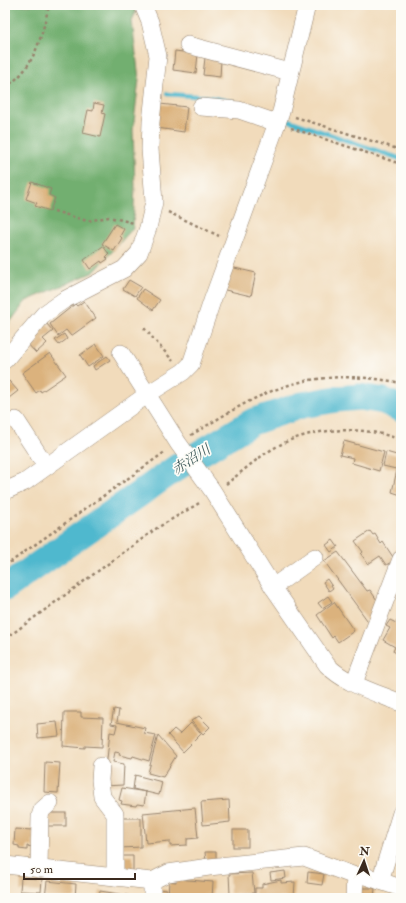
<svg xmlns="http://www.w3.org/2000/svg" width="406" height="903" viewBox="0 0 406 903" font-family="'IM FELL Double Pica','Noto Serif JP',serif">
<rect width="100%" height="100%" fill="#fdfcf7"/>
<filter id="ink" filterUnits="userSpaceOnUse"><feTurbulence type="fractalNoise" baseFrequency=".025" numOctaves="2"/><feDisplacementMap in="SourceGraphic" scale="8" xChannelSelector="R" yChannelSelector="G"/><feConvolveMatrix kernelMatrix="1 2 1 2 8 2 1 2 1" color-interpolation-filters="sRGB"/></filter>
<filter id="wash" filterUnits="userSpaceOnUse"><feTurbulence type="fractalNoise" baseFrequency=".012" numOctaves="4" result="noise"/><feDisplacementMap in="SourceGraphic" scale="16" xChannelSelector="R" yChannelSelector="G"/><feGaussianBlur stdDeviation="0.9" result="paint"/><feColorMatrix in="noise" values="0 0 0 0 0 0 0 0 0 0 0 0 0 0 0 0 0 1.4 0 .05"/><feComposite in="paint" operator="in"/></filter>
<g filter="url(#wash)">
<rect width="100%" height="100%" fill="#f1dbbb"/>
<polygon fill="#72af6f" stroke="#566c46" points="5,5 138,5 132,21 139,79 133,130 135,186 133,228 94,272 26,301 5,329"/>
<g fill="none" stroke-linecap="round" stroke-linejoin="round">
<g stroke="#50b8ce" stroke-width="4.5">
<polyline points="167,94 209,97 233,102"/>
<polyline points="282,118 401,159"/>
</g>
<polyline stroke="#50b8ce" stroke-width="27" points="5,588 182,464 252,422 302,405 337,399 360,397 384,401 401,409"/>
</g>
<g id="blocks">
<g fill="#dbb27d">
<polygon points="175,51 198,54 196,73 173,70"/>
<polygon points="205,58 221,60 220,77 203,75"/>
<polygon points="94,103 104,105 102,113 105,114 100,137 83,133 88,110 93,111"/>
<polygon points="160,104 187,107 184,132 157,128"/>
<polygon points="32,182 51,189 49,195 55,198 50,211 35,206 37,203 26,199"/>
<polygon points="115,224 124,229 120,236 122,238 114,251 102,244"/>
<polygon points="103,246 109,254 106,257 108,259 102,263 101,261 90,269 84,260"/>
<polygon points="226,266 256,273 251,296 221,289"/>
<polygon points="129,280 141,287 135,296 123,289"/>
<polygon points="143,289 160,300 153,310 137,298"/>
<polygon points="84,301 96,318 71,336 66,330 58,336 50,324 75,304 77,306"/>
<polygon points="46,323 53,331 43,339 47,343 36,353 25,341"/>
<polygon points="64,334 67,339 59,345 55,340"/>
<polygon points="96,344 104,356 88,367 80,355"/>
<polygon points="50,353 66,375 41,392 40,390 36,393 22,373"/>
<polygon points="107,356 110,360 95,370 93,366"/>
<polygon points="9,381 18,391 5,401 5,384"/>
<polygon points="344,441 384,452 379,471 352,463 353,458 340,455"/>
<polygon points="386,452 400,456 396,469 383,466"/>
<polygon points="401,467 401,495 392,492 397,470 400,470"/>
<polygon points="370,531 373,535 375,534 381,544 383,542 395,560 386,565 380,556 368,564 361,554 363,552 355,541"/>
<polygon points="333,540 338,547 331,552 326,545"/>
<polygon points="338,552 367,591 370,590 379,603 370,624 324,561"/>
<polygon points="327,579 333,588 329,591 323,582"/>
<polygon points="328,596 332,602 322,608 318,603"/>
<polygon points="334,602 354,631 338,642 334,636 332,638 317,615"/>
<polygon points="398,619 401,621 401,656 393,651 395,647 383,640 390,628 386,626 390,620 396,623"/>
<polygon points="114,709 119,710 117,722 145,728 144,733 156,735 149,761 133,756 132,758 119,755 120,753 115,752 113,762 124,764 123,785 104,786 110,732 115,733 117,725 111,724"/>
<polygon points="64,712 81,712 81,717 103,718 102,747 85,746 85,748 63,746"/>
<polygon points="199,716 210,727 203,734 191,721"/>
<polygon points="57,722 59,736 38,738 37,724"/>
<polygon points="191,723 201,734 183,752 168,735 174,729 180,734"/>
<polygon points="158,735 176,756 163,777 148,773"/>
<polygon points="45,762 60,763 58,793 44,792"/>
<polygon points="135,775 162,782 159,795 133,789"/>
<polygon points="122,788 146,792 144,805 137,804 136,806 121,804 122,801 119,800"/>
<polygon points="229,800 230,822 203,825 201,802"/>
<polygon points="195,808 198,838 187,839 187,845 170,846 170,841 146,843 143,813"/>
<rect x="45" y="813" width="21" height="13"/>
<polygon points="120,818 141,818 141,847 120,848"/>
<polygon points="15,829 33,830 33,847 27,846 27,850 19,849 19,846 14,845"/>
<rect x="233" y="830" width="15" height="17"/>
<polygon points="205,852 216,852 216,862 206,863"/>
<rect x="120" y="856" width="13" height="16"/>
<polygon points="285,871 286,878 271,880 270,873"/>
<polygon points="308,872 324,874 322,885 307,883"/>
<polygon points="252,873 254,893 230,894 229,874"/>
<polygon points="21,878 42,879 41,892 20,891"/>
<polygon points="176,879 213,882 212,898 156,898 157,889 167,890 168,897 169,881 176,882"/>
<polygon points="281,880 281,883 295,882 294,898 248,898 248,895 255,894 255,888 262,888 262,884"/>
<polygon points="47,881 76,884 75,898 45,898"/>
<polygon points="360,888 375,888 374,898 360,898"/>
<polygon points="100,891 132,896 132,898 99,898"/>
</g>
</g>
</g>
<g filter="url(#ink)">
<use href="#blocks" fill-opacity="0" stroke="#96826c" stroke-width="1"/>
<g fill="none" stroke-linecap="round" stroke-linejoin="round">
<g stroke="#96826c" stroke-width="18">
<g id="street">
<polyline points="188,45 290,72"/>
<polyline points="201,107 239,110 277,123"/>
<path d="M121,353l57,90 34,47 61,97 54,78c18,19 50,28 74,38"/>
<polyline points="5,360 44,314 64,300 124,269 139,253 148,228 154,202 150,149 151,122 158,56 150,22 143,5"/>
<polyline points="16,420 46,466"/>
<polyline points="5,491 25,482 148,394 183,372 191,364 212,301 281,112 307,5"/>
<polyline points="273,587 315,557"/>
<polyline points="354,683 401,559"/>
<polyline points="101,766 100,780 102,797 115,814 115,877"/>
<polyline points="5,865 152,881 168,873 209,867 304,857 355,876"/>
<polyline points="39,869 40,816 42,810 50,803"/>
<polyline points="152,881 152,898"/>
<polyline points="380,881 401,813"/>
<polyline points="354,898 355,876 362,875 401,888"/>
</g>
</g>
<g stroke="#96826c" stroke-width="2.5" stroke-dasharray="3 3" stroke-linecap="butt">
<path d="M5,87c29,-16 37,-52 44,-82"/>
<polyline points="295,117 401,150"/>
<polyline points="291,128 401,164"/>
<polyline points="54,211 87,221 109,217 134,223"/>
<polyline points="168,212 219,236"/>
<polyline points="144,328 173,361"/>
<path d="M191,435c29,-17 57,-36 89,-47 38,-14 82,-13 121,-5"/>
<path d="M226,484c16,-12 32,-27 50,-37 34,-20 88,-22 125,-7"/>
<polyline points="5,566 165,452"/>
<polyline points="5,639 157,528 201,502"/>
</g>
<use href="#street" stroke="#fff" stroke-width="17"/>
</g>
</g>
<g text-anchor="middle" stroke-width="3.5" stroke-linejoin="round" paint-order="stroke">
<g font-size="14" font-style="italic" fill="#425c5c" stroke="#fdfcf7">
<text transform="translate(191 459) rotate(-33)" y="5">赤沼川</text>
</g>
</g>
<rect width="406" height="903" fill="none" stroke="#fdfcf7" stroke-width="20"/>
<g transform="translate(364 861) rotate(3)" stroke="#fdfcf7" stroke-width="3" paint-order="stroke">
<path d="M0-3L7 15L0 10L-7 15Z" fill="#3b2a1e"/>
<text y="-6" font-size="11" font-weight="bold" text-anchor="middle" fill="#3b2a1e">N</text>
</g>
<path d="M24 873v6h111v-6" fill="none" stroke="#3b2a1e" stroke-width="2"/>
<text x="30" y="873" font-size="12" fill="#3b2a1e" stroke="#fdfcf7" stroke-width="3" paint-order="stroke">50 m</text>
</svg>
